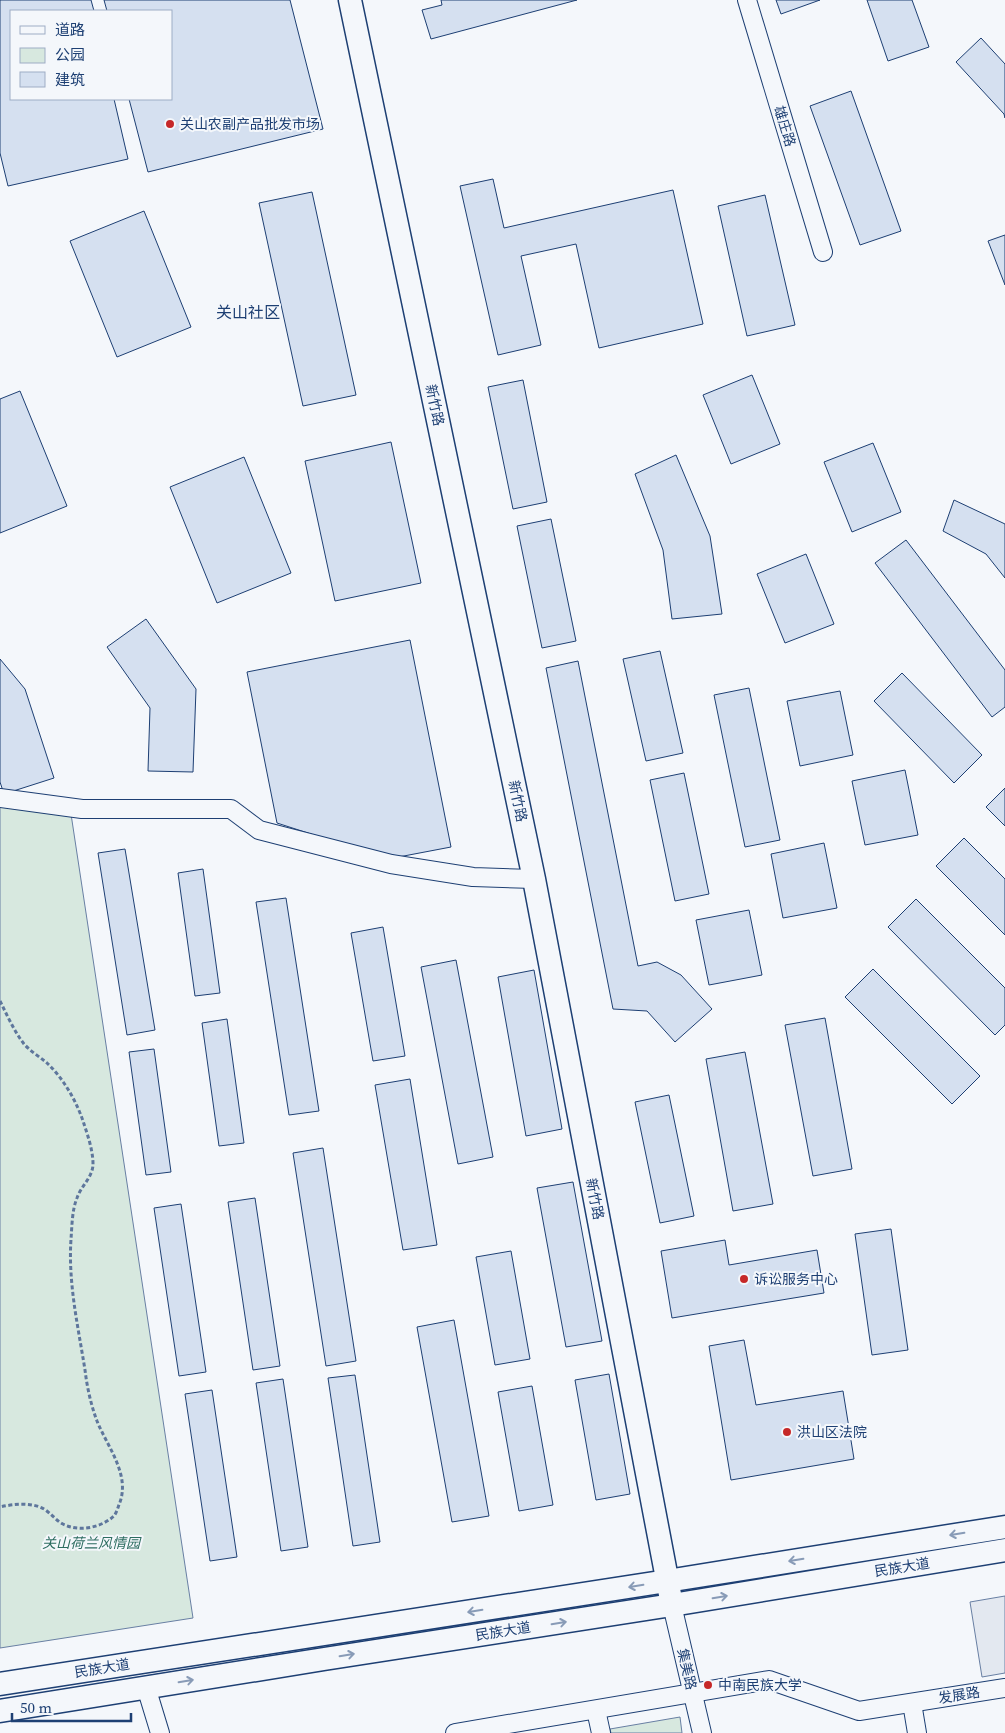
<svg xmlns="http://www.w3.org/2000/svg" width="1005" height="1733" viewBox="0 0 1005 1733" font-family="'Source Serif 4','Noto Sans SC',serif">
<rect width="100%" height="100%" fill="#f4f7fb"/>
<g fill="#d7e8df" stroke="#687fa3">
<polygon points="0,807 71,814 193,1618 0,1648"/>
<polygon points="680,1717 682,1733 611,1733 610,1729"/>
</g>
<polygon fill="#e3e8f0" stroke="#687fa3" points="1005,1596 1005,1673 982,1677 970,1602"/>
<g fill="#d5e0f0" stroke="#1d3f73">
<polygon points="0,0 91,0 94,11 11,11 11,99 114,99 128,159 8,186 0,153"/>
<polygon points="104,0 290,0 323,129 148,172 129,99 171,99 171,11 107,11"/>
<polygon points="441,0 577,0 431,39 422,10 442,5"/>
<polygon points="776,0 820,0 781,14"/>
<polygon points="867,0 912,0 929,47 888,61"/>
<polygon points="981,38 1005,64 1005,118 1004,114 956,62"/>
<polygon points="851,91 901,231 860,245 810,106"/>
<polygon points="493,179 504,228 673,190 703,324 599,348 576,244 521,256 541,345 498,355 460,186"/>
<polygon points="312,192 356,395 303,406 259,203"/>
<polygon points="765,195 795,325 747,336 718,206"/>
<polygon points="144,211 191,327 117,357 70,241"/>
<polygon points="1005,235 1005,285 988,241"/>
<polygon points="752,375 780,444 731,464 703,395"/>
<polygon points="523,380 547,502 513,509 488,387"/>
<polygon points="20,391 67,506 0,533 0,399"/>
<polygon points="391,442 421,583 335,601 305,461"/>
<polygon points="873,443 901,512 852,532 824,462"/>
<polygon points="676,455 710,536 722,614 672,619 663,550 635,474"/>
<polygon points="244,457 291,573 217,603 170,487"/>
<polygon points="954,500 1005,524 1005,578 986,554 943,531"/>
<polygon points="551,519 576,641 542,648 517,526"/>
<polygon points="906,540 1005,670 1005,707 992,717 875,563"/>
<polygon points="806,554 834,624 785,643 757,574"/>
<polygon points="146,619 196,689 193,772 148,771 150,708 107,647"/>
<polygon points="410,640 451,847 388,859 277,823 247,672"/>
<polygon points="660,651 683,753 646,761 623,659"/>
<polygon points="0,659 25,689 54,778 4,794 0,782"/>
<polygon points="578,661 638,966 657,962 681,975 712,1009 675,1042 647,1011 613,1009 546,668"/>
<polygon points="902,673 982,755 954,783 874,701"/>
<polygon points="749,688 780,840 745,847 714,695"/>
<polygon points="840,691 853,755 800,766 787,701"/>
<polygon points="905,770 918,835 865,845 852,781"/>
<polygon points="684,773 709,894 675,901 650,780"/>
<polygon points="1005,788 1005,826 986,807"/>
<polygon points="964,838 1005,879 1005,935 936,866"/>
<polygon points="824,843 837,908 783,918 771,854"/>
<polygon points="125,849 155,1030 127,1035 98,853"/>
<polygon points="203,869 220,993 195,996 178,873"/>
<polygon points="286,898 319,1111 289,1115 256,902"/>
<polygon points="916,899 1005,988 1005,1025 995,1035 888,927"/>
<polygon points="749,910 762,975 709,985 696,920"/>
<polygon points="383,927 405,1056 373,1061 351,933"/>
<polygon points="456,960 493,1157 458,1164 421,967"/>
<polygon points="873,969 980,1076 952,1104 845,997"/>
<polygon points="534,970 562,1129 526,1136 498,977"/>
<polygon points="825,1018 852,1169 813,1176 785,1025"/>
<polygon points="227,1019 244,1143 219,1146 202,1023"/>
<polygon points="154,1049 171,1172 146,1175 129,1052"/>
<polygon points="745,1052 773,1204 733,1211 706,1059"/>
<polygon points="410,1079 437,1245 403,1250 375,1085"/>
<polygon points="669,1095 694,1216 660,1223 635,1102"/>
<polygon points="323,1148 356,1361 326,1366 293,1153"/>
<polygon points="573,1182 602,1341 566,1347 537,1188"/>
<polygon points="255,1198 280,1366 253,1370 228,1202"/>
<polygon points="181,1204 206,1372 179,1376 154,1208"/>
<polygon points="891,1229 908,1350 872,1355 855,1234"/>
<polygon points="725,1240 729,1265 817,1250 824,1293 672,1318 661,1251"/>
<polygon points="511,1251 530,1359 495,1365 476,1257"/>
<polygon points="454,1320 489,1516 452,1522 417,1327"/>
<polygon points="744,1340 756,1405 843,1391 854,1459 731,1480 709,1346"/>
<polygon points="609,1374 630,1494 596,1500 575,1380"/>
<polygon points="355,1375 380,1542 353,1546 328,1378"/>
<polygon points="283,1379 308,1547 281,1551 256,1383"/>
<polygon points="532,1386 553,1505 519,1511 498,1392"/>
<polygon points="212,1390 237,1557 210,1561 185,1394"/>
</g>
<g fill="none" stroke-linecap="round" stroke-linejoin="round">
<g stroke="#1d3f73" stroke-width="20">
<g id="minor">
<polyline points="747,0 823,252"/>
<polyline points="0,798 82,809 231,809 259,830 391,864 473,877 534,879"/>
<polyline points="672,1605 702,1733"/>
<polyline points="146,1687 160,1733"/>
<polyline points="912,1703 917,1733"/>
<polyline points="596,1710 601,1733"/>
<polyline points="455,1733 769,1680 859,1711 1005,1688"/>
</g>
</g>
<g stroke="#1d3f73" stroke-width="25">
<g id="major">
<polyline points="350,0 534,879 672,1605"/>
<polyline points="0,1684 667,1581 1005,1527"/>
<polyline points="0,1711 324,1659 672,1605 1005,1550"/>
</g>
</g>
<path stroke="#5e769c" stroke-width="3" stroke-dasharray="4 2.5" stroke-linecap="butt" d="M0,1001c7,14 14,30 24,43 6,7 16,13 23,19 17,16 30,39 37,61 4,12 9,27 9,40 0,13 -12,22 -16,34 -5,12 -5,28 -6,41 -3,44 7,87 14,131 2,17 6,35 12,51 10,25 33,53 23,81 -2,5 -3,10 -6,14 -12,11 -33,16 -49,9 -8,-3 -13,-11 -21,-16 -12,-7 -31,-5 -44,-2"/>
<use href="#minor" stroke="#f4f7fb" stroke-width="18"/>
<use href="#major" stroke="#f4f7fb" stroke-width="22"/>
</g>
<defs><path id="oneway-shaft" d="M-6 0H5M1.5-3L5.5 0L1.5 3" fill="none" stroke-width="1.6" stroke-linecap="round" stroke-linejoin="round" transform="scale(1.25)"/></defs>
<g stroke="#889bb7">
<use href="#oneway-shaft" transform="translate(957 1534) rotate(171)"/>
<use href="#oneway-shaft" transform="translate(796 1560) rotate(171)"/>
<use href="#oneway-shaft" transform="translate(636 1586) rotate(171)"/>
<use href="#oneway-shaft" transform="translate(720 1597) rotate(-9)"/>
<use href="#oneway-shaft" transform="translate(475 1611) rotate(171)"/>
<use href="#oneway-shaft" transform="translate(559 1623) rotate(-9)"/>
<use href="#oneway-shaft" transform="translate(347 1655) rotate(-9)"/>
<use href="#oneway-shaft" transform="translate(186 1681) rotate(-9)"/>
</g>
<g fill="#c62828" stroke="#f4f7fb" stroke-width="2">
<circle cx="170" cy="124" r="5"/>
<circle cx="744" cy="1279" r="5"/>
<circle cx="787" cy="1432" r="5"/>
<circle cx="708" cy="1685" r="5"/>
</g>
<g text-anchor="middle" stroke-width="4" stroke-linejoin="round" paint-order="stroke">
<g font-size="14" fill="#1d3f73" stroke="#f4f7fb" text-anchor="start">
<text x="180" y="129">关山农副产品批发市场</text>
<text x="754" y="1284">诉讼服务中心</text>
<text x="797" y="1437">洪山区法院</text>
<text x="718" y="1690">中南民族大学</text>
</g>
<g font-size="14" fill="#1d3f73" stroke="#f4f7fb">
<text transform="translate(785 126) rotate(73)" y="5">雄庄路</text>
<text transform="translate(435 405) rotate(78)" y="5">新竹路</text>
<text transform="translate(518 801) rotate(78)" y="5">新竹路</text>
<text transform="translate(595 1199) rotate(79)" y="5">新竹路</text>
<text transform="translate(902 1567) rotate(-9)" y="5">民族大道</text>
<text transform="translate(503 1631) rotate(-9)" y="5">民族大道</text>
<text transform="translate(102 1668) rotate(-9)" y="5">民族大道</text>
<text transform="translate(687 1669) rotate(77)" y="5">集美路</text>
<text transform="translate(959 1695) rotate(-9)" y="5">发展路</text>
</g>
<g font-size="14" font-style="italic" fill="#2c6c60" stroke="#f4f7fb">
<text x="91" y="1548">关山荷兰风情园</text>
</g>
<g font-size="16" fill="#1d3f73" stroke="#f4f7fb">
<text x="248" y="318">关山社区</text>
</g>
</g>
<rect x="10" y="10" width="162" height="90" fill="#f4f7fb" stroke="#9eadc5"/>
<rect x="20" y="26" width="25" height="8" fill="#f4f7fb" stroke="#9eadc5"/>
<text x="55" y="35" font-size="15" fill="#1d3f73">道路</text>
<rect x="20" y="48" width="25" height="15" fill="#d7e8df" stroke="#9eadc5"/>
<text x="55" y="60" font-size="15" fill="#1d3f73">公园</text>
<rect x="20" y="72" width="25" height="15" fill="#d5e0f0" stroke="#9eadc5"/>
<text x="55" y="85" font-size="15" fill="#1d3f73">建筑</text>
<path d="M12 1713v8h119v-8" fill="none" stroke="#1d3f73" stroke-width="2.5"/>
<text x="20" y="1713" font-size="15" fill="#1d3f73" stroke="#f4f7fb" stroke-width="4" paint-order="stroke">50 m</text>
</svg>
